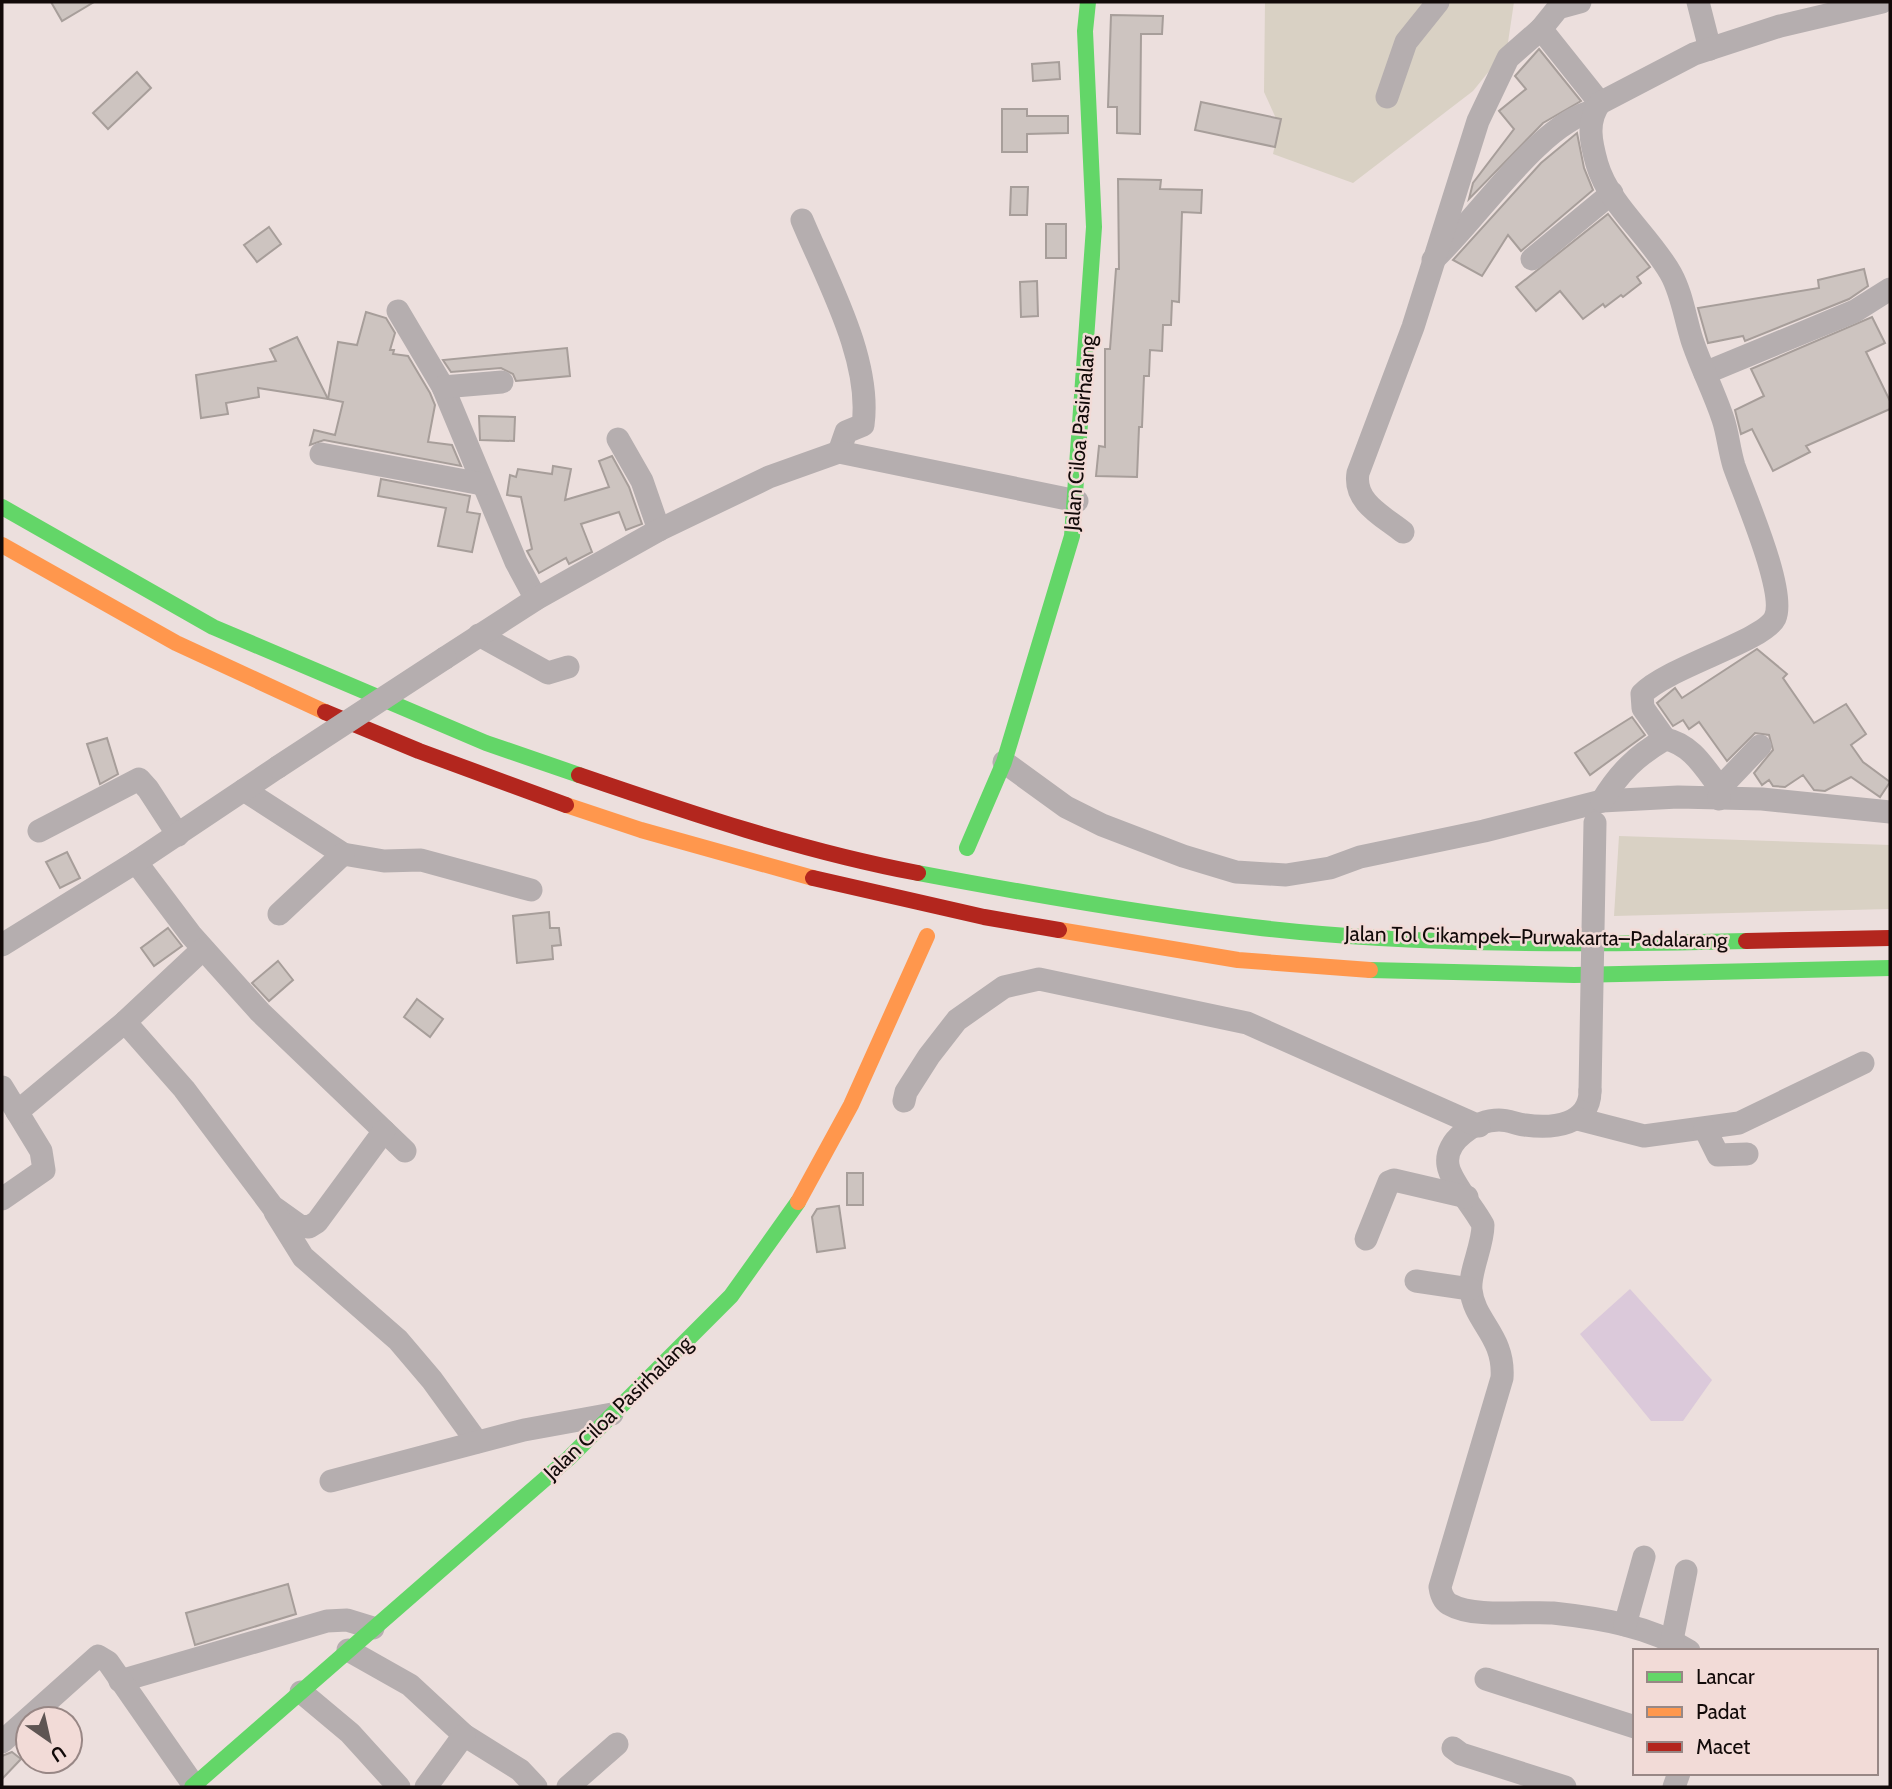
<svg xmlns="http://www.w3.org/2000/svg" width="1892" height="1789" viewBox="0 0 1892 1789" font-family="Cabin,sans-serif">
<rect width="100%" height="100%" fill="#ecdfdd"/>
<g fill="#d9d1c4">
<polygon points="1265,2 1514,2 1507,49 1473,91 1353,183 1273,154 1279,125 1264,92"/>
<polygon points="1619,836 1890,845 1890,909 1614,916"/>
</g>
<polygon fill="#dbc9da" points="1630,1289 1712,1380 1683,1421 1651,1421 1580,1334"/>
<g fill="#cdc4c0" stroke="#a79e9a" stroke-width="2">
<polygon points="51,2 94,2 62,21"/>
<polygon points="1111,15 1163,16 1162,34 1141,34 1140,134 1117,133 1117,107 1108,107"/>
<polygon points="1539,49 1581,101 1543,123 1469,199 1473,183 1514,129 1499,111 1526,89 1515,76"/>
<polygon points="1059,62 1060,79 1033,81 1032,64"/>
<polygon points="137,72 151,88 108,129 93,113"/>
<polygon points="1201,102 1281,119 1275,147 1195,130"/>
<polygon points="1002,109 1027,109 1027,116 1068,116 1068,133 1027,134 1027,152 1002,152"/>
<polygon points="1577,133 1584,168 1593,190 1521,251 1508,235 1482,276 1453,260 1541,163"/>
<polygon points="1118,179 1161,180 1160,189 1202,190 1201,213 1182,212 1179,302 1172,301 1171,325 1163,325 1162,351 1150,350 1149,376 1144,376 1142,427 1139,427 1137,477 1096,476 1099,446 1105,447 1105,349 1110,349 1116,269 1119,269"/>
<polygon points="1011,187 1028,187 1027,215 1010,215"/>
<polygon points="1608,214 1650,267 1637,277 1641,283 1623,297 1621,295 1605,307 1603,304 1583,319 1560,291 1536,311 1516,287"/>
<rect x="1046" y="224" width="20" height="34"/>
<polygon points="269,227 281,244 257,262 244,245"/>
<polygon points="1864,269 1868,286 1849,299 1745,341 1743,336 1708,343 1698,308 1819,288 1818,280"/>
<polygon points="1037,281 1038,316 1021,317 1020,282"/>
<polygon points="366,312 386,318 395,333 390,350 394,350 393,354 408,356 430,393 435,405 428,442 452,445 461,466 324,440 310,445 314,430 335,435 343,402 328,399 338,342 357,345"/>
<polygon points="1872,317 1885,343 1866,352 1890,401 1890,409 1806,446 1810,452 1773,471 1752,429 1741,434 1735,410 1764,396 1751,369"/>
<polygon points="297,337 328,399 258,388 259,397 226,403 228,414 201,418 196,375 276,361 270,349"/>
<polygon points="567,348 570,376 516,381 513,374 501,368 451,372 443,360"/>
<polygon points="479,416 515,417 514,441 480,440"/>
<polygon points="612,456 629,487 642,524 626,530 619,512 581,524 592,552 569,564 566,558 539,573 527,551 532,549 521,497 507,495 510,475 516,477 518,469 552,474 553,466 571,469 565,500 609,487 599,461"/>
<polygon points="381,479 470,496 467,512 480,514 472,552 438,546 446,508 378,496"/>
<polygon points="1757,649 1787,674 1783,678 1814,723 1846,704 1866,734 1851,745 1863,762 1890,782 1880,797 1851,777 1825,791 1814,790 1803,775 1785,787 1773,786 1769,780 1762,785 1754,773 1773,750 1769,735 1755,733 1727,761 1699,722 1689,729 1683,720 1673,726 1657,703 1675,688 1682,698"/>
<polygon points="1632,717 1645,735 1590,775 1575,753"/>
<polygon points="107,738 118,774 100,784 87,744"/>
<polygon points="67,852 80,878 60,888 46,862"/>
<polygon points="549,912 550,928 559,928 561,945 552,946 553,959 517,963 513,916"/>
<polygon points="168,928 182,946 154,966 141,948"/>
<polygon points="278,961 293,980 269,1001 252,983"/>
<polygon points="417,999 443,1019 430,1037 404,1017"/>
<rect x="847" y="1173" width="16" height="32"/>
<polygon points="839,1206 845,1248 817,1252 812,1217 817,1209"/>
<polygon points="288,1584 296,1614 195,1645 186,1613"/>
<polygon points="12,1752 21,1759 2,1779 2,1756"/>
</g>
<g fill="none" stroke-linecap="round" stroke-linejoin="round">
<g stroke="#b5aeaf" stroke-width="23">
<polyline points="1698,2 1710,49"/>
<polyline points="1541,29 1558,8 1580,2"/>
<polyline points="1387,97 1406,42 1438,2"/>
<path d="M802,220c25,60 70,140 61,205l-17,7 -7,20"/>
<polyline points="1532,259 1612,193"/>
<path d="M1433,260c42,-38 108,-139 161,-149"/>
<polyline points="398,311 443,387 516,562 536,599"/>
<polyline points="1705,373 1855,311 1890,289"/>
<polyline points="443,387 502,382"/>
<polyline points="618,439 642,481 659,530"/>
<polyline points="321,454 482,484"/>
<path d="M1403,532c-20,-16 -50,-30 -45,-59l55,-146 65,-206 30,-63 33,-29 59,74"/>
<polyline points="479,635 548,673 568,667"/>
<polyline points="445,658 536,599 659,530 769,477 839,452 1077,501"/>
<path d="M1665,739l-22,-31 -1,-14c26,-27 122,-53 133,-76 12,-26 -31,-123 -41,-152 -5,-16 -6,-32 -11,-47 -9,-27 -22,-52 -31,-79 -7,-22 -10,-46 -21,-66 -21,-38 -62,-69 -74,-110 -6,-21 -11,-43 3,-61l94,-49 86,-28 102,-24"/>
<polyline points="1004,762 1066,807 1102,825 1183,856 1236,872 1286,875 1330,868 1360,857 1484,831 1602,801 1678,797 1762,799 1890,812"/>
<polyline points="1720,788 1760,746"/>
<polyline points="244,790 343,854 384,861 421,860 531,890"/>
<path d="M1602,801c17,-28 34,-45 63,-62 26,5 39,28 55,49l-1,11"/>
<polyline points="39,831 139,779 148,789 178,835"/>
<polyline points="136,862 191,935 260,1012 405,1151"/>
<polyline points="279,914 343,854"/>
<polyline points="2,945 136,862 278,767"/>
<polyline points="125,1022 184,1089 272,1206 300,1226 309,1227 317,1222 384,1131"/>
<polyline points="2,1087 41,1151 44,1170 2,1199"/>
<path d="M1590,1091c0,34 -37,38 -65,34 -8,-1 -17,-5 -26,-5 -23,0 -55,20 -51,45 2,16 27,44 35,60 0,21 -14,47 -12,65 3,32 34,46 31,88l-62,209c1,7 4,15 11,18 22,13 76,6 102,8 46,5 96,13 136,38"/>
<polyline points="904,1101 906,1092 929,1056 957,1020 1004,987 1039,979 1247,1023 1479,1126"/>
<polyline points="17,1112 125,1022 203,949"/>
<polyline points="1578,1119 1644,1136 1739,1123 1863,1063"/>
<polyline points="1705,1129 1718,1155 1747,1154"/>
<polyline points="275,1212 303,1257 398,1340 432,1380 477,1442"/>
<polyline points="1366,1239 1389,1182 1394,1180 1467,1197"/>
<polyline points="1416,1281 1470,1289"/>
<polyline points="331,1481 524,1430 612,1414"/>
<polyline points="1625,1625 1644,1557"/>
<polyline points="1672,1640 1686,1571"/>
<polyline points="348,1650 410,1685 464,1735 520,1770 536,1787"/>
<polyline points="1486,1679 1635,1727"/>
<polyline points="120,1681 327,1621 347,1620 373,1628"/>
<polyline points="301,1692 350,1733 399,1787"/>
<polyline points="2,1742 98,1656 108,1662 195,1787"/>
<polyline points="1453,1748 1461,1754 1565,1787"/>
<polyline points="426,1787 464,1735"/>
<polyline points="568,1787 617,1744"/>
<polyline points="1674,1787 1679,1773"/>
</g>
<g stroke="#63d668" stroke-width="16">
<polyline points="2,507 213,627 486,743 579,775"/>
<polyline points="967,848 1004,762 1072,536 1094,227 1085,31 1088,2"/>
<path d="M918,873c111,21 223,41 335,54 161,19 332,18 493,14"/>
<polyline points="1370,970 1574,975 1890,968"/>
<polyline points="192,1787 569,1458 731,1296 798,1202"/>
</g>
<g stroke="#ff974d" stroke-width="16">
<polyline points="2,545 176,643 325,712"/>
<polyline points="566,805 641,830 813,878"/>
<polyline points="1059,930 1238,960 1370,970"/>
<polyline points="798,1202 851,1105 927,936"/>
</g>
<g stroke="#b3261e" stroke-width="16">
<polyline points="325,712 419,751 566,805"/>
<path d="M579,775c111,38 223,76 339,98"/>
<polyline points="813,878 984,917 1059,930"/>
<polyline points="1746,941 1890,938"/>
</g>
<g stroke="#b5aeaf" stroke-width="23">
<polyline points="278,767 445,658"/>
<polyline points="1590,1091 1595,823"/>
</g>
</g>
<g text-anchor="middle" stroke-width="5" stroke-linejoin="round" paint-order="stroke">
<g font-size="21" fill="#120a09" stroke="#f2dbd7">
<text transform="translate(1080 433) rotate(-85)" y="7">Jalan Ciloa Pasirhalang</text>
<text transform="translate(1536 937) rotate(1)" y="7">Jalan Tol Cikampek–Purwakarta–Padalarang</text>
<text transform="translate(618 1408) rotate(-44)" y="7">Jalan Ciloa Pasirhalang</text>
</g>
</g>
<rect width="1892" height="1789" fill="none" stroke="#120a09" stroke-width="7"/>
<rect x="1633" y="1649" width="245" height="126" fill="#f2dbd7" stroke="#988785" stroke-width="2"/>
<rect x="1647" y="1672" width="35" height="10" fill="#63d668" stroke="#988785" stroke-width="2"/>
<text x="1696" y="1684" font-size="21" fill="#120a09">Lancar</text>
<rect x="1647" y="1707" width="35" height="10" fill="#ff974d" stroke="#988785" stroke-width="2"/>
<text x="1696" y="1719" font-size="21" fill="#120a09">Padat</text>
<rect x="1647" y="1742" width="35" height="10" fill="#b3261e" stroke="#988785" stroke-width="2"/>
<text x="1696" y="1754" font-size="21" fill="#120a09">Macet</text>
<g transform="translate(49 1740) rotate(146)"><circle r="33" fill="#f2dbd7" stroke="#988785" stroke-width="2"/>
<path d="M0-5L12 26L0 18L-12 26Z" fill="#5e5553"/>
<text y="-10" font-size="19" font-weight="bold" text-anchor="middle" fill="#120a09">U</text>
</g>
</svg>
